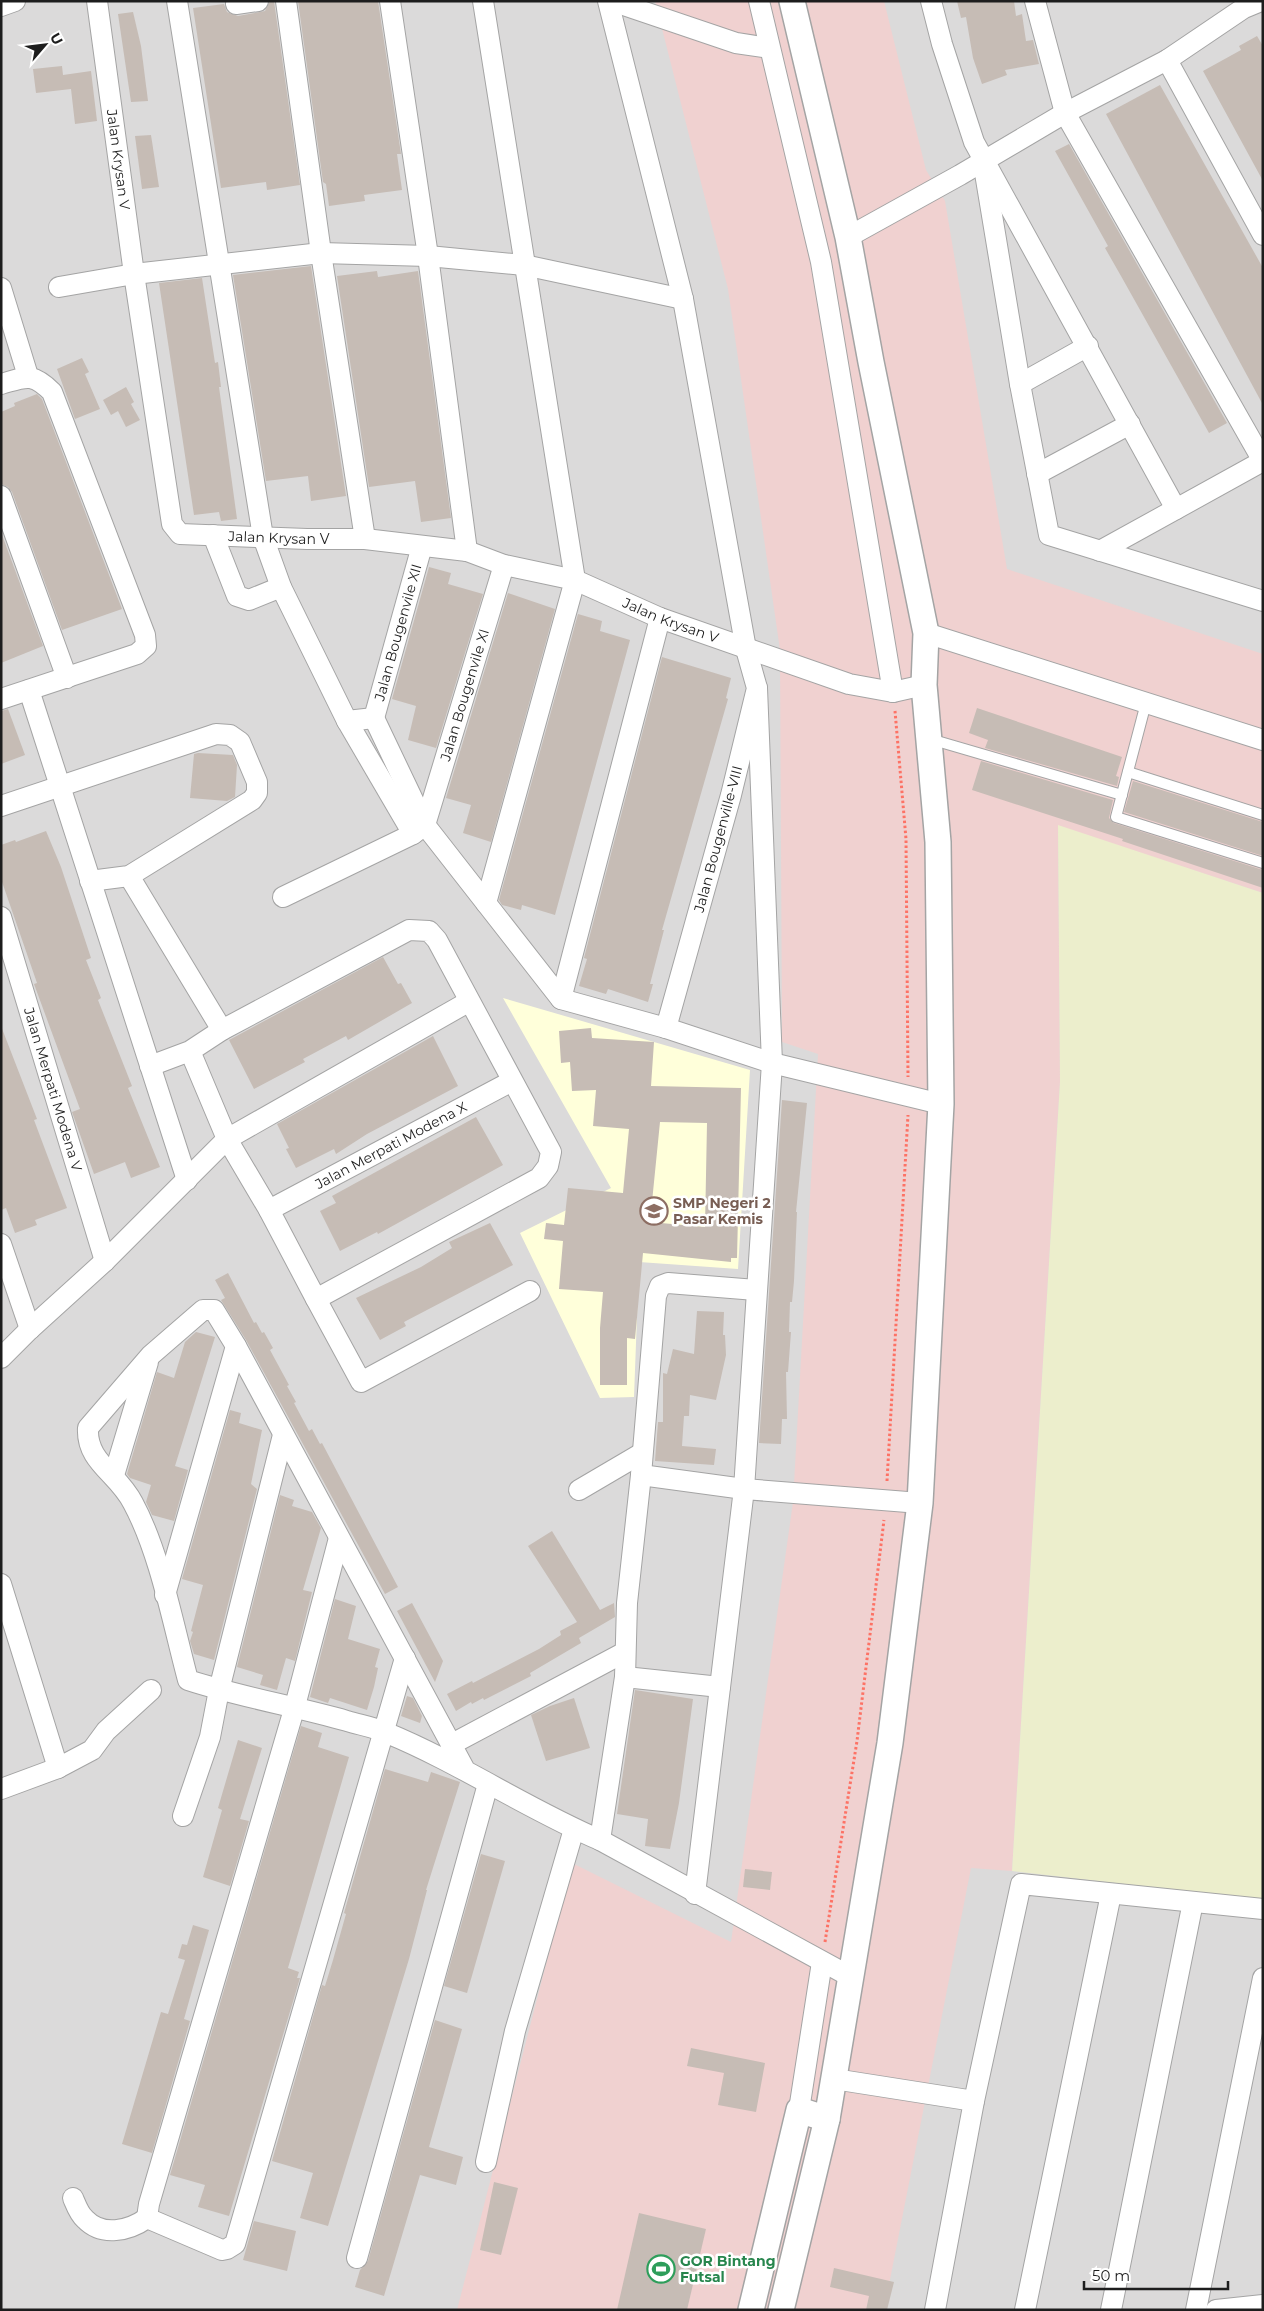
<svg xmlns="http://www.w3.org/2000/svg" width="1264" height="2311" viewBox="0 0 1264 2311" font-family="Montserrat,sans-serif">
<rect width="100%" height="100%" fill="#eeeae2"/>
<rect fill="#dbdada" x="1" y="1" width="1262" height="2309"/>
<polygon fill="#f0d1d0" points="655,1 884,1 926,170 945,201 1007,569 1263,654 1263,893 1058,826 1060,1082 1012,1871 971,1868 884,2310 457,2310 572,1863 731,1942 793,1502 818,1054 782,1042 780,650 728,289"/>
<polygon fill="#ffffda" points="503,998 750,1070 738,1269 639,1262 634,1397 600,1398 520,1233 611,1188"/>
<polygon fill="#eceecc" points="1058,825 1263,893 1263,1900 1012,1871 1060,1082"/>
<g fill="#c6bcb5" fill-rule="evenodd">
<polygon points="270,1 274,1 300,185 267,190 266,182 221,188 193,8 224,4 227,12 238,16 265,11"/>
<polygon points="298,1 378,1 401,154 397,154 402,190 364,195 365,201 329,206 326,184 323,182"/>
<polygon points="957,1 1014,1 1016,16 1022,14 1026,41 1033,40 1039,64 1005,70 1007,75 982,84 973,58 966,17 961,18"/>
<polygon points="133,12 141,46 148,101 131,102 118,14"/>
<polygon points="1257,36 1263,46 1263,181 1203,71 1241,50 1239,46"/>
<polygon points="62,66 63,75 91,71 97,121 75,124 71,89 36,93 33,69"/>
<polygon points="1160,85 1263,268 1263,405 1106,114"/>
<polygon points="151,135 159,187 142,189 135,136"/>
<polygon points="1069,144 1227,423 1209,433 1121,276 1105,248 1108,246 1055,151"/>
<polygon points="311,266 346,496 311,501 308,476 266,481 233,275"/>
<polygon points="377,271 378,277 418,271 451,518 421,522 415,481 369,487 337,276"/>
<polygon points="202,278 215,363 218,362 221,387 219,387 237,519 221,521 219,512 194,515 159,283"/>
<polygon points="82,358 89,372 85,374 100,409 75,419 57,369"/>
<polygon points="126,387 134,402 131,404 140,420 126,427 118,411 111,415 103,400"/>
<polygon points="37,394 42,399 122,609 62,630 12,492 8,487 1,484 1,412 15,406 14,403"/>
<polygon points="1,532 43,646 1,663"/>
<polygon points="429,567 451,573 448,584 483,594 436,748 408,740 416,706 392,699"/>
<polygon points="508,593 555,609 491,842 463,833 471,805 446,798"/>
<polygon points="578,614 602,621 600,631 630,640 555,915 522,905 521,910 502,905 499,900"/>
<polygon points="662,657 731,678 726,698 728,699 662,930 664,930 650,984 653,984 648,1002 608,989 606,994 579,986 587,959 584,958"/>
<polygon points="977,708 1122,757 1116,776 1119,777 1117,786 985,748 988,740 969,733"/>
<polygon points="8,709 25,755 1,764 1,711"/>
<polygon points="198,753 233,755 237,765 235,797 227,801 190,798 194,754"/>
<polygon points="981,761 1113,800 1109,818 1114,823 1263,870 1263,888 1122,841 1123,839 972,790"/>
<polygon points="1133,781 1263,822 1263,856 1124,812"/>
<polygon points="46,831 61,867 91,958 86,960 101,998 98,1000 132,1086 128,1088 160,1167 131,1178 125,1162 94,1174 72,1112 80,1109 34,984 37,983 1,879 1,845 15,840 16,842"/>
<polygon points="383,957 398,984 401,983 412,1003 348,1040 346,1036 303,1059 305,1062 254,1089 229,1040"/>
<polygon points="1,1026 37,1119 34,1120 67,1208 35,1220 37,1225 15,1233 6,1208 1,1210"/>
<path d="M591,1028l1,10 62,4 -3,44 90,2 -4,170h-6v4l-88,-9 -8,86 -8,-1v47h-27v-57l3,-36 -44,-3 4,-48 -19,-2 2,-16 18,2 4,-37 55,5 6,-64 -36,-3 3,-36 -24,1 -2,-29 -9,1 -2,-32zM660,1122l47,1 -2,104 -55,-5z"/>
<polygon points="433,1036 458,1086 367,1134 336,1154 334,1149 296,1168 286,1149 289,1148 277,1124"/>
<polygon points="782,1100 807,1103 796,1212 797,1212 794,1281 792,1302 790,1302 789,1332 791,1332 788,1372 786,1372 787,1419 782,1419 781,1444 759,1443"/>
<polygon points="476,1117 503,1165 378,1234 377,1232 340,1251 320,1211 336,1203 332,1196"/>
<polygon points="490,1223 513,1265 404,1322 406,1326 380,1340 356,1298 421,1267 452,1248 449,1242"/>
<polygon points="228,1273 254,1323 256,1322 262,1333 264,1332 273,1348 270,1350 289,1385 287,1386 296,1402 294,1403 309,1431 312,1429 320,1444 322,1443 398,1587 385,1594 246,1340 221,1300 225,1298 215,1280"/>
<polygon points="697,1311 724,1312 723,1335 725,1335 726,1355 716,1400 690,1395 689,1416 684,1416 682,1446 716,1449 714,1465 655,1461 658,1422 663,1422 663,1373 667,1374 673,1349 694,1354"/>
<polygon points="196,1332 215,1337 175,1466 188,1470 174,1521 152,1515 146,1502 151,1485 130,1478 127,1474 157,1372 174,1378 185,1342"/>
<polygon points="230,1410 241,1413 239,1423 262,1430 251,1484 257,1489 214,1660 194,1654 190,1641 193,1632 191,1631 203,1585 182,1579"/>
<polygon points="280,1495 294,1500 292,1506 312,1512 321,1528 303,1590 312,1592 295,1661 286,1658 277,1690 260,1685 263,1675 237,1667"/>
<polygon points="552,1531 600,1610 614,1603 615,1617 579,1638 581,1643 530,1673 531,1676 484,1700 483,1698 472,1704 471,1702 456,1711 447,1694 472,1681 473,1683 539,1649 561,1635 560,1631 577,1622 528,1546"/>
<polygon points="335,1599 356,1606 348,1639 380,1649 375,1667 378,1668 374,1687 367,1710 330,1698 328,1703 310,1697"/>
<polygon points="412,1603 443,1661 435,1682 397,1611"/>
<polygon points="635,1690 693,1699 679,1803 670,1849 645,1846 648,1819 617,1814"/>
<polygon points="407,1696 413,1698 422,1716 420,1723 401,1716"/>
<polygon points="574,1698 590,1748 546,1761 531,1715 550,1706"/>
<polygon points="301,1726 322,1733 318,1747 349,1757 288,1968 299,1972 297,1978 300,1978 229,2216 198,2207 205,2185 170,2175"/>
<polygon points="238,1740 262,1748 240,1819 249,1821 230,1886 203,1877 222,1810 218,1808"/>
<polygon points="385,1769 428,1782 431,1772 460,1782 426,1890 427,1890 409,1959 328,2226 300,2218 313,2173 272,2161 322,1985 325,1986 333,1960 346,1914 344,1913"/>
<polygon points="481,1854 505,1861 467,1993 444,1986"/>
<polygon points="745,1869 772,1872 770,1890 743,1887"/>
<polygon points="193,1925 209,1930 184,2019 190,2021 152,2153 122,2144 161,2012 168,2014 185,1960 178,1958 182,1944 187,1945"/>
<polygon points="435,2020 462,2029 429,2147 463,2157 456,2185 420,2175 384,2296 355,2287 360,2270 368,2261"/>
<polygon points="691,2048 765,2063 756,2112 718,2105 724,2073 687,2066"/>
<polygon points="494,2182 518,2188 501,2255 480,2250"/>
<polygon points="639,2213 706,2229 687,2310 617,2310"/>
<polygon points="254,2221 296,2231 287,2271 243,2260"/>
<polygon points="834,2268 894,2282 887,2310 866,2310 869,2296 830,2287"/>
</g>
<g fill="none" stroke-linecap="round" stroke-linejoin="round">
<g stroke="#a4a4a4" stroke-width="12">
<g id="service">
<polyline points="1146,703 1116,817 1263,863"/>
<polyline points="930,739 1122,795"/>
<polyline points="1128,772 1263,815"/>
</g>
</g>
<g stroke="#a4a4a4" stroke-width="22">
<g id="minor">
<path id="s1" d="M97,1l37,273 38,250 8,10 127,5h58l102,12 37,14 71,15 85,38 189,66 44,8 31,-7"/>
<polyline points="177,1 263,537 281,587 347,721 374,718"/>
<polyline points="286,1 321,253 365,539"/>
<polyline points="390,1 428,256 467,551"/>
<polyline points="483,1 575,580 486,903"/>
<polyline points="608,1 683,299 746,649 757,688 731,795 666,1028"/>
<polyline points="612,1 736,43 769,48"/>
<polyline points="759,1 821,262 893,692"/>
<polyline points="931,1 942,44 974,142 1176,509"/>
<polyline points="1035,1 1065,113 1263,461"/>
<polyline points="236,4 258,1"/>
<polyline points="1,6 15,1"/>
<polyline points="1167,60 1263,235"/>
<polyline points="983,161 1020,384 1049,535 1263,601"/>
<polyline points="848,237 960,175 1065,113 1167,60 1244,8 1261,1"/>
<polyline points="59,287 134,274 321,253 428,256 524,265 683,299"/>
<polyline points="1,288 28,376"/>
<path d="M1,384c25,-7 31,-12 51,8l93,243 1,11 -9,8 -136,45"/>
<polyline points="1020,384 1088,346"/>
<polyline points="1037,474 1130,424"/>
<polyline points="1,496 67,678"/>
<polyline points="213,535 237,596 249,600 281,587"/>
<polyline points="1100,551 1263,461"/>
<polyline points="926,633 1263,740"/>
<polyline points="29,690 187,1180"/>
<polyline points="374,718 425,825 561,999 666,1028 772,1063 941,1104"/>
<path id="s2" d="M374,718l48,-172"/>
<polyline points="347,721 413,834"/>
<polyline points="1,806 216,734 230,735 240,742 257,782 257,793 252,800 129,876 90,881"/>
<path id="s3" d="M425,825l79,-260"/>
<polyline points="129,876 222,1030"/>
<polyline points="283,897 413,834 425,825"/>
<path id="s4" d="M1,917l104,344"/>
<polyline points="561,999 660,618"/>
<polyline points="150,1066 190,1051 222,1030 409,930 429,931 437,940 551,1152 548,1166 539,1178 316,1299 269,1210 227,1139 190,1051"/>
<path id="s5" d="M269,1210l243,-129"/>
<polyline points="1,1244 30,1329"/>
<polyline points="316,1299 361,1382 530,1291"/>
<polyline points="1,1358 30,1329 105,1261 227,1139 468,1002"/>
<polyline points="114,1475 148,1362"/>
<polyline points="641,1475 744,1489 920,1503"/>
<polyline points="579,1490 642,1453"/>
<polyline points="339,1538 295,1706 149,2204 147,2218 222,2250 227,2249 235,2244 405,1658"/>
<polyline points="1,1584 58,1768"/>
<polyline points="165,1595 236,1346"/>
<polyline points="625,1677 720,1687"/>
<polyline points="452,1744 625,1652"/>
<path d="M465,1770l-229,-424 -22,-36h-11l-52,45 -63,73c-2,34 30,45 45,75 27,50 40,121 55,177 52,17 106,26 159,41 13,4 27,6 40,12 73,30 140,76 213,107l251,137"/>
<polyline points="1,1789 58,1768 92,1750 106,1731 151,1690"/>
<polyline points="183,1816 210,1737 219,1690 283,1435"/>
<polyline points="600,1840 625,1677 627,1603 641,1475 656,1296 660,1286 668,1283 756,1290"/>
<polyline points="695,1894 744,1489 772,1063 757,688"/>
<polyline points="834,2079 974,2101"/>
<polyline points="799,2110 822,1962"/>
<polyline points="486,2162 515,2031 574,1829"/>
<path d="M73,2198c3,7 6,16 12,21 17,18 44,12 62,-1"/>
<polyline points="357,2258 488,1784"/>
<polyline points="935,2310 974,2101 1021,1884 1263,1909"/>
<polyline points="1025,2310 1111,1894"/>
<polyline points="1111,2310 1193,1902"/>
<polyline points="1196,2310 1263,1978"/>
<polyline points="1216,2310 1263,2305"/>
</g>
</g>
<g stroke="#a4a4a4" stroke-width="28">
<g id="tertiary">
<polyline points="751,2310 799,2110 827,2119"/>
<polyline points="781,2310 827,2119 890,1743 920,1503 941,1104 938,842 924,685 926,633 871,362 848,237 792,1"/>
</g>
</g>
<g stroke="#fd7265" stroke-width="3" stroke-dasharray="2.5 2.5" stroke-linecap="butt">
<polyline points="895,711 906,839 908,1077"/>
<polyline points="887,1481 908,1115"/>
<polyline points="825,1942 857,1741 884,1520"/>
</g>
<use href="#service" stroke="#fff" stroke-width="10"/>
<use href="#minor" stroke="#fff" stroke-width="20"/>
<use href="#tertiary" stroke="#fff" stroke-width="25"/>
</g>
<defs>
<g id="school-ring" transform="scale(1.4375)"><circle r="9.5" fill="#fff" stroke="#8d6e63" stroke-width="1.5"/><path d="M0-5L7-2L0 1L-7-2ZM-4 1L0 2.5L4 1V4Q0 6-4 4Z" fill="#8d6e63"/></g>
<g id="stadium-ring" transform="scale(1.4375)"><circle r="9.5" fill="#fff" stroke="#2e9e5b" stroke-width="1.5"/><path d="M0-5a6.5 5 0 1 0 0 10a6.5 5 0 1 0 0-10ZM-3.5-1.8h7v3.6h-7Z" fill="#2e9e5b"/></g>
</defs>
<g fill-rule="evenodd">
<use href="#school-ring" x="654" y="1211"/>
<use href="#stadium-ring" x="661" y="2269"/>
</g>
<g text-anchor="middle" stroke-width="5" stroke-linejoin="round" paint-order="stroke">
<g font-size="14" fill="#1d1d1d" stroke="#fff">
<text dy="5" stroke="none"><textPath href="#s1" startOffset="160">Jalan Krysan V</textPath></text>
<text dy="5" stroke="none"><textPath href="#s1" startOffset="640">Jalan Krysan V</textPath></text>
<text dy="5" stroke="none"><textPath href="#s1" startOffset="1045">Jalan Krysan V</textPath></text>
<text dy="5" stroke="none"><textPath href="#s2" startOffset="89">Jalan Bougenvile XII</textPath></text>
<text dy="5" stroke="none"><textPath href="#s3" startOffset="136">Jalan Bougenvile XI</textPath></text>
<text transform="translate(718 839) rotate(-75)" y="5">Jalan Bougenville-VIII</text>
<text dy="5" stroke="none"><textPath href="#s4" startOffset="180">Jalan Merpati Modena V</textPath></text>
<text dy="5" stroke="none"><textPath href="#s5" startOffset="138">Jalan Merpati Modena X</textPath></text>
</g>
<g font-size="14" font-weight="bold" fill="#785e54" stroke="#fff" text-anchor="start">
<text x="673" y="1208">SMP Negeri 2<tspan x="673" dy="16">Pasar Kemis</tspan></text>
</g>
<g font-size="14" font-weight="bold" fill="#27864d" stroke="#fff" text-anchor="start">
<text x="680" y="2266">GOR Bintang<tspan x="680" dy="16">Futsal</tspan></text>
</g>
</g>
<rect width="1264" height="2311" fill="none" stroke="#1d1d1d" stroke-width="5"/>
<g transform="translate(45 45) rotate(62)" stroke="#ffffff" stroke-width="4" paint-order="stroke">
<path d="M0-4L9 19L0 12L-9 19Z" fill="#1d1d1d"/>
<text y="-8" font-size="14" font-weight="bold" text-anchor="middle" fill="#1d1d1d">U</text>
</g>
<path d="M1084 2281v8h144v-8" fill="none" stroke="#1d1d1d" stroke-width="2.5"/>
<text x="1092" y="2281" font-size="15" fill="#1d1d1d" stroke="#ffffff" stroke-width="4" paint-order="stroke">50 m</text>
</svg>
